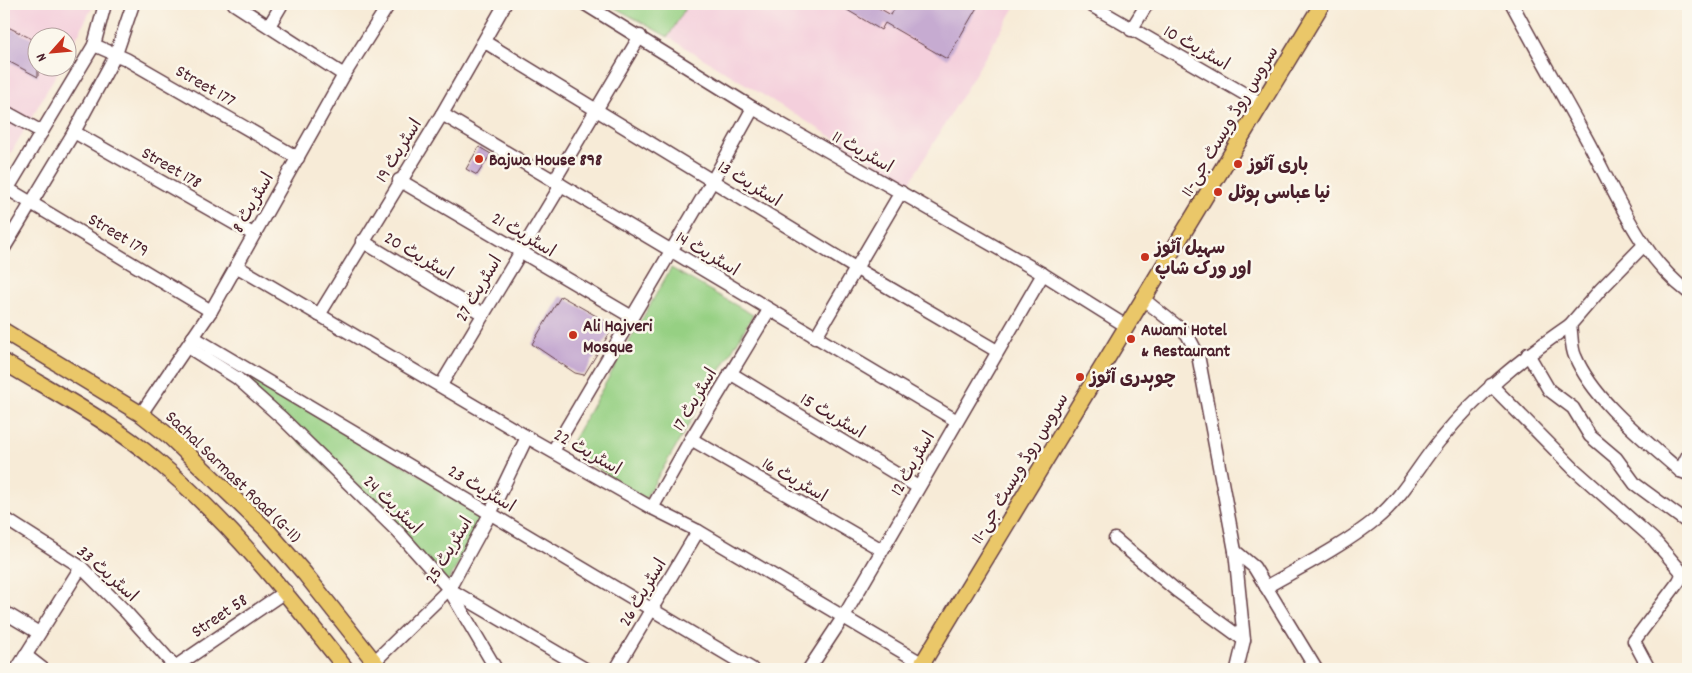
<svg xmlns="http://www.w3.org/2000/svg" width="1692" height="673" viewBox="0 0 1692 673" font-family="Dekko,'Playpen Sans Arabic',sans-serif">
<rect width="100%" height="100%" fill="#fbf7ec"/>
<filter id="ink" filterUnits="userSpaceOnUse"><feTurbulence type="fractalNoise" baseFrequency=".02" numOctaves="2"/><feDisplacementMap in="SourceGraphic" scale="10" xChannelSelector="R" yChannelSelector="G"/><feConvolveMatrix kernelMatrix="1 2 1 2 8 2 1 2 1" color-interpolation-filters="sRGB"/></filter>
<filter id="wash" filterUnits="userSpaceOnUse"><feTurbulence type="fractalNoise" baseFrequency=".0096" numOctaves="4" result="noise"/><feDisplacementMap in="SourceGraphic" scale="20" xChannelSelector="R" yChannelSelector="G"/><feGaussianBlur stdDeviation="1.12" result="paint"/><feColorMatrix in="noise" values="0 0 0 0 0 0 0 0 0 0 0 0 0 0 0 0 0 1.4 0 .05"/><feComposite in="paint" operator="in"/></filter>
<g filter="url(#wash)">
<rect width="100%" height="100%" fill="#f7ebd7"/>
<g fill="#f4cfdc">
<polygon points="4,4 94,4 68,54 68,38 38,38 38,68 60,68 4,165"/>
<polygon points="688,4 1017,4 909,184 668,37"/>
</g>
<g fill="#96d083" stroke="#707857">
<polygon points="608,4 688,4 668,37"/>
<polygon points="671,268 753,315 645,499 568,449"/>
<polygon points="194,341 487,515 447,583"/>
</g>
<g id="blocks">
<g fill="#c6abd1">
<polygon points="837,4 872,4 891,15 897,4 979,4 947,59 885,23 881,30"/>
<polygon points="8,27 38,42 38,77 4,59 4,34"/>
<polygon points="479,147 491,154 477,175 466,169"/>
<polygon points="561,296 614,326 584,375 575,373 532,344"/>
</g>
</g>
</g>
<g filter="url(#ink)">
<use href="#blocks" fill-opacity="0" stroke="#643e45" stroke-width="1"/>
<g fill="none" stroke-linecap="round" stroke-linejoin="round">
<g stroke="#643e45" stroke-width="15">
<g id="minor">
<polyline points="234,4 344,75"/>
<polyline points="585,4 753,108 1043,274 1126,326"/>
<polyline points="1089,4 1262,104"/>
<path d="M1512,4c24,45 49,89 74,134 29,53 53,117 102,154"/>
<polyline points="269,26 282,4"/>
<polyline points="1131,30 1147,4"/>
<polyline points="485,42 857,269 997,351"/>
<polyline points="94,45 126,59 298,158"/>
<polyline points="4,111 42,132"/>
<polyline points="442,114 957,421"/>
<polyline points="74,132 253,234"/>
<polyline points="399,180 632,317"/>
<polyline points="554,181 640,36"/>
<polyline points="8,189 211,311"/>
<polyline points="4,195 94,45 105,4"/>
<polyline points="362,241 483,314"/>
<path d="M1644,245l-43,44 -31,36c2,10 1,23 5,31 19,45 69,83 105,115l8,3"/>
<polyline points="4,248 74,132 116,54 133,4"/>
<polyline points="236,266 527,437 652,508 698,531 923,664"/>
<polyline points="1142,298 1187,334 1198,355 1235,551 1244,640 1237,669"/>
<polyline points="319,315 442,114 505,4"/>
<polyline points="193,337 752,669"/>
<polyline points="815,338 901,192"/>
<polyline points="188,347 237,378 282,418 399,533 449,589 585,669"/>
<polyline points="1528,354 1549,390 1573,408 1590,436 1616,458 1635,484 1688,523"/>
<polyline points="730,373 918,487"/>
<polyline points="441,385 561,185"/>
<polyline points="1491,385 1574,469 1653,539 1680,570 1682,575 1679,581 1634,641 1649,669"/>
<polyline points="141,414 211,311 344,75 389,4"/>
<polyline points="691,439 882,550"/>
<polyline points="553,451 713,180 753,108"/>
<polyline points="1680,471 1688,455"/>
<polyline points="652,508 691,439 769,310"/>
<polyline points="4,518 81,567 125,611 177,669"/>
<polyline points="1115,539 1177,591 1244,640"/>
<polyline points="1235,551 1254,567 1316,669"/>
<path d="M1266,587c37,-21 77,-41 110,-68 27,-22 42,-53 64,-79 37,-46 82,-82 130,-115"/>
<polyline points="450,591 496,669"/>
<polyline points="4,612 39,633"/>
<polyline points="25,655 43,669"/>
<polyline points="374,662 449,589 490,514 527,437"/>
<polyline points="17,669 81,567"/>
<polyline points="172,669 286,591"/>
<polyline points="616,669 698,531"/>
<polyline points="809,669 844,616 1043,274"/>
</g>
</g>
<g stroke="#643e45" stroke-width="18">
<g id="major">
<polyline points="4,331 141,414 170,437 267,530 305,574 380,669"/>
<path d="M4,362c51,31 107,60 153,99 74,62 130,133 189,208"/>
<polyline points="919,669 1322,4"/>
</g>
</g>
<use href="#minor" stroke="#fff" stroke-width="12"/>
<use href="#major" stroke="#eac769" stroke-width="15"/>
</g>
</g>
<g fill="#c8321e" stroke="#fbf7ec" stroke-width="2">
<circle cx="479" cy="159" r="5"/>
<circle cx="1238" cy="164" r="5"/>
<circle cx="1218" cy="192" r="5"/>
<circle cx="1145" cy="257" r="5"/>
<circle cx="573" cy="335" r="5"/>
<circle cx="1131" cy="339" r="5"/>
<circle cx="1080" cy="377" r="5"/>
</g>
<g text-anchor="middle" stroke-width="5" stroke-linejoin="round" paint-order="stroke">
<g font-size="18" fill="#4a1f2b" stroke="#fbf7ec">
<text transform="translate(1197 47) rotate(30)" y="6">اسٹریٹ 10</text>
<text transform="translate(206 85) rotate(30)" y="6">Street 177</text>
<text transform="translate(1229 121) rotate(-59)" y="6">سروس روڈ ویسٹ جی-11</text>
<text transform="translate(398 150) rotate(-58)" y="6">اسٹریٹ 19</text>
<text transform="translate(863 151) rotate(30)" y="6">اسٹریٹ 11</text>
<text transform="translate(172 167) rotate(30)" y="6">Street 178</text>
<text transform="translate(750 183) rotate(32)" y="6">اسٹریٹ 13</text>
<text transform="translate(252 202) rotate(-60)" y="6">اسٹریٹ 8</text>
<text transform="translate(119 234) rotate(31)" y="6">Street 179</text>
<text transform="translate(524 234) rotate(31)" y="6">اسٹریٹ 21</text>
<text transform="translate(708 253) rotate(31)" y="6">اسٹریٹ 14</text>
<text transform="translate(419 255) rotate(31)" y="6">اسٹریٹ 20</text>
<text transform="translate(478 288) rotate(-59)" y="6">اسٹریٹ 27</text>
<text transform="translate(694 399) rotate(-59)" y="6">اسٹریٹ 17</text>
<text transform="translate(833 415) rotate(31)" y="6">اسٹریٹ 15</text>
<text transform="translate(588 451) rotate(30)" y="6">اسٹریٹ 22</text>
<text transform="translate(912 463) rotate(-60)" y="6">اسٹریٹ 12</text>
<text transform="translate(1019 468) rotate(-59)" y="6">سروس روڈ ویسٹ جی-11</text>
<text transform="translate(234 476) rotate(44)" y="6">Sachal Sarmast Road (G-11)</text>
<text transform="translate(795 479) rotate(30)" y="6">اسٹریٹ 16</text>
<text transform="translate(482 488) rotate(31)" y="6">اسٹریٹ 23</text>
<text transform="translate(393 504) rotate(45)" y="6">اسٹریٹ 24</text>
<text transform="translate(448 550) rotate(-59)" y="6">اسٹریٹ 25</text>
<text transform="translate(108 573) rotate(42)" y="6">اسٹریٹ 33</text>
<text transform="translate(642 592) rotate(-59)" y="6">اسٹریٹ 26</text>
<text transform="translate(219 615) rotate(-34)" y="6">Street 58</text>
</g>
<g font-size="18" font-weight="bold" fill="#4a1f2b" stroke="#fbf7ec" text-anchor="start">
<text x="489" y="165">Bajwa House 898</text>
<text x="1248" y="170">باری آٹوز</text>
<text x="1228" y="198">نیا عباسی ہوٹل</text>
<text x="1155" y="253">سہیل آٹوز<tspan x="1155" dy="21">اور ورک شاپ</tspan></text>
<text x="583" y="331">Ali Hajveri<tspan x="583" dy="21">Mosque</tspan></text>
<text x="1141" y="335">Awami Hotel<tspan x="1141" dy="21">&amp; Restaurant</tspan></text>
<text x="1090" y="383">چوہدری آٹوز</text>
</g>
</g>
<rect width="1692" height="673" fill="none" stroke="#fbf7ec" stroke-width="20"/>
<g transform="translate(52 52) rotate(243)"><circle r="24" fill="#fbf7ec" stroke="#b4a19f"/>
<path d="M0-4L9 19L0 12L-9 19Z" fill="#c8321e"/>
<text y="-8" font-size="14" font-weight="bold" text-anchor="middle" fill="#4a1f2b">N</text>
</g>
</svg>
